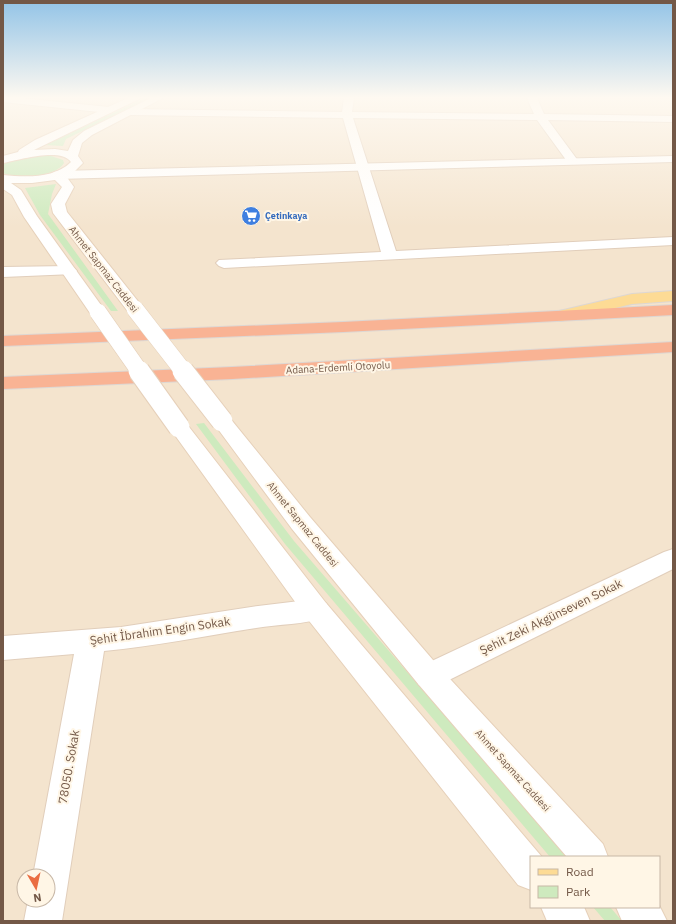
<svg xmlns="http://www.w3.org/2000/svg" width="676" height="924" viewBox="0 0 676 924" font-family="'IBM Plex Sans',sans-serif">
<rect width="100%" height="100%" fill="#fdf2df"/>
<path fill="#f4e4ce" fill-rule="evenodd" d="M3,98h670v823h-670zM531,857h128v50h-128zM24,876h24v24h-24z"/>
<g fill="#ceeabe">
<polygon points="145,98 150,98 66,139 63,146 45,145"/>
<path d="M32,156h19l12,4 1,3c-9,15 -47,15 -61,10v-8l3,-2z"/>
<polygon points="56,184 52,194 48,214 118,311 111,311 40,215 25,188"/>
<polygon points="204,423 294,541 567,857 550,857 285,544 196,424"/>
<polygon points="593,907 610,907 622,921 605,921"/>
</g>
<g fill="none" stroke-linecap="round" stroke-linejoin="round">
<g stroke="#e1cebb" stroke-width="2">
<g id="minor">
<polygon points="3,98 20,98 109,107 114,110 109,113 3,102"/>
<polygon points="344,98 354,98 352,112 534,114 527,98 537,98 544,114 673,116 673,122 548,120 579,162 577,164 569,164 537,120 353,118 396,251 673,237 673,245 224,268 219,266 216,263 219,260 381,252 343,118 129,115 124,112 129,109 342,112"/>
<polygon points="69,266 74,268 77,271 74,274 3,277 3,267"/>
<path d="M316,599l10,4 4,7 -4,7c-22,8 -47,7 -70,11 -51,8 -101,18 -152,23l-42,270h-38l4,-21h20v-24h-15l41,-222 -71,6v-24l118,-9 137,-21z"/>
</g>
</g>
<g stroke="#e1cebb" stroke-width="2">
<g id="tertiary">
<polygon points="673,156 673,162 58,179 54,178 52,175 54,172 58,171"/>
<polygon points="673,549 673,569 439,685 429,688 419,685 414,676 419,667 664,552"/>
</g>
</g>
<g stroke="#e6d0b9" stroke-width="2">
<g id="secondary">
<path d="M128,98h13l-107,52 21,-1 13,2 5,-11 11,-9 67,-33h12l-71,37 -10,8 -4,13 5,7 -8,8 -9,5 8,11 -9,17 2,8 74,93 2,4 -2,4 -6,1 -6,-1 -76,-100 -2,-9 11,-17 -7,-7 -23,3h-21l10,7 16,26 69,96 -2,4 -6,1 -6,-1 -68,-99 -12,-22 -9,-6v-14c22,2 51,4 68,-13 -10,-15 -53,-2 -68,1v-7l15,-4 1,-2 16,-10z"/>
<polygon points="222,415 229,417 310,517 439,667 603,844 608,857 567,857 419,685 292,529 212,421 215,417"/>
<polygon points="179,421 186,423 326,603 542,857 531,857 531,890 518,885 306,617 169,427 172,423"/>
<polygon points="659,905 667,921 622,921 616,907 659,907"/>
<polygon points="541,907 584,907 590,921 547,921"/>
</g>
</g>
<g stroke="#ddd7d3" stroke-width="2">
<polygon id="primary" points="673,291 673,301 632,304 561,321 555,320 553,316 555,312 632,294"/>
</g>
<g stroke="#ddd7d3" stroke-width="2">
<g id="motorway">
<polygon points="673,305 673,315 343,332 3,346 3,336 343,322"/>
<polygon points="673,342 673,352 232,379 3,389 3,377 232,367"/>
</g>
</g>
<use href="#minor" fill="#fff" fill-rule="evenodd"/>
<use href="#tertiary" fill="#fff" fill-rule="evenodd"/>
<use href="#secondary" fill="#fff" fill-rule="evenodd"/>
<use href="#primary" fill="#fddb95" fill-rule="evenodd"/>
<use href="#motorway" fill="#f9b394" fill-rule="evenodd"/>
<g stroke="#e6d0b9" stroke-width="18" stroke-linecap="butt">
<g id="secondary-bridge-far1">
<polyline points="135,309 184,372"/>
<polyline points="98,312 140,372"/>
</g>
</g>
<g stroke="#e6d0b9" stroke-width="23" stroke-linecap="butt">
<g id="secondary-bridge">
<polyline points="139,371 179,427"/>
<polyline points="183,371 222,421"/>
</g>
</g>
<use href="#secondary-bridge-far1" stroke="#fff" stroke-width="17"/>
<use href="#secondary-bridge" stroke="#fff" stroke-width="21"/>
</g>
<linearGradient id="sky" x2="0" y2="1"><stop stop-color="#93c4e7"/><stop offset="0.43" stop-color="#fef9f1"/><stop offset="1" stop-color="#fef9f1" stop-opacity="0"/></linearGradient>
<rect width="676" height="227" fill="url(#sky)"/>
<defs>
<g id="supermarket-disc" transform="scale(1)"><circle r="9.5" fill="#3f7fe0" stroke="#fff6e6"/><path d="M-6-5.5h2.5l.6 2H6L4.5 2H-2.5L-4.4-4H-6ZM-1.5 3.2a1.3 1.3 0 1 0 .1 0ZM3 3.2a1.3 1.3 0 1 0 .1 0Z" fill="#fff"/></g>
</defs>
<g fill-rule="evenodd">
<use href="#supermarket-disc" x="251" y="216"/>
</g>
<g text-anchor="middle" stroke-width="4" stroke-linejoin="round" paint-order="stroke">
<g font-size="9" font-weight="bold" fill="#366cbe" stroke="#fff6e6" text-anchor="start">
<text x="265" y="219">Çetinkaya</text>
</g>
<g font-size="10" fill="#735847" stroke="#fff6e6">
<text transform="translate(104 269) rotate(52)" y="4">Ahmet Sapmaz Caddesi</text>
<text transform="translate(338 367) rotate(-3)" y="4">Adana-Erdemli Otoyolu</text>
<text transform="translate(303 524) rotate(51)" y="4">Ahmet Sapmaz Caddesi</text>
<text transform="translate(513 770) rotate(48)" y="4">Ahmet Sapmaz Caddesi</text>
</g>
<g font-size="12" fill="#735847" stroke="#fff6e6">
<text transform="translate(551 617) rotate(-26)" y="4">Şehit Zeki Akgünseven Sokak</text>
<text transform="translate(160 631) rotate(-8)" y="4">Şehit İbrahim Engin Sokak</text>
<text transform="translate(69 767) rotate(-80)" y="4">78050. Sokak</text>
</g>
</g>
<rect width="676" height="924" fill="none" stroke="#735847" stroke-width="8"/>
<rect x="530" y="856" width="130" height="52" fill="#fff6e6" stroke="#c7b7a6"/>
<rect x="538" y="869" width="20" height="6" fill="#fddb95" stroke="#c7b7a6"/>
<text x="566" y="876" font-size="12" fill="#735847">Road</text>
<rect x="538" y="886" width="20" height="12" fill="#ceeabe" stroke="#c7b7a6"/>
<text x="566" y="896" font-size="12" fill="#735847">Park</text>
<g transform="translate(36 888) rotate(171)"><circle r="19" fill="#fff6e6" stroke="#c7b7a6"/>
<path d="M0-3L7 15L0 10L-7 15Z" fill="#ea6d41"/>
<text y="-6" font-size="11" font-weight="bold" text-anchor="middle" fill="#735847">N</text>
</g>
</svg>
